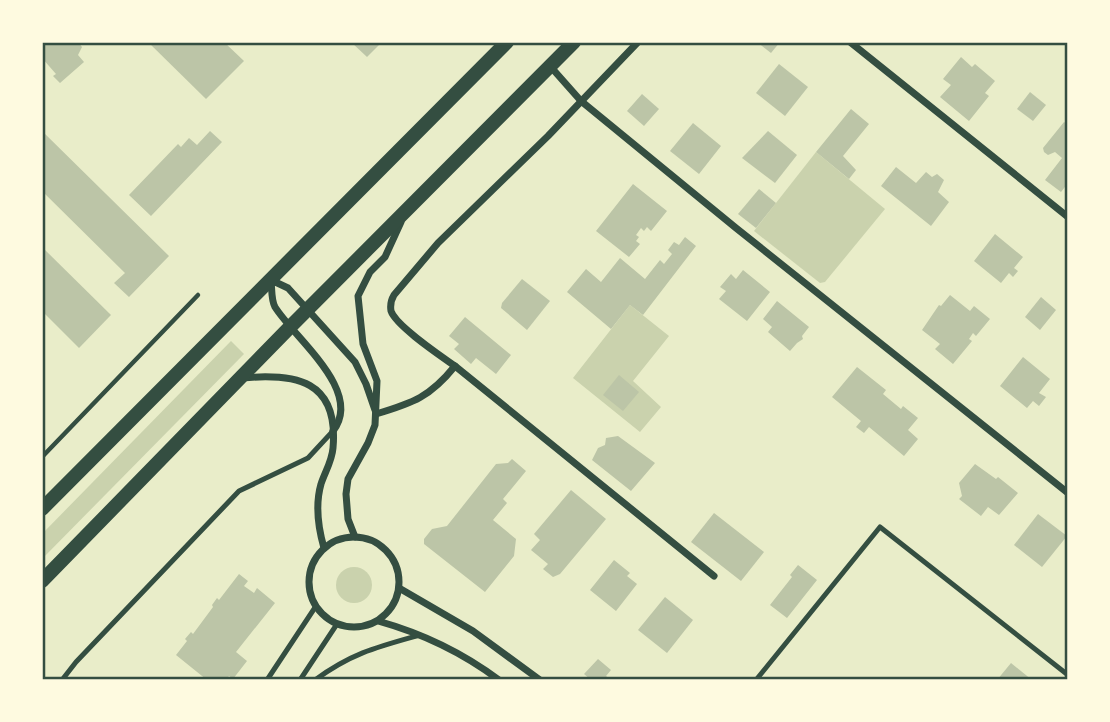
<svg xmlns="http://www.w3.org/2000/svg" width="1110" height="722" viewBox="0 0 1110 722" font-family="Arial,sans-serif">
<rect width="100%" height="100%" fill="#e9edc9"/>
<g fill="#cad2ad">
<polygon points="816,152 885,209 825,282 820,283 754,231"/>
<polygon points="630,305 669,336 633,381 661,407 640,432 573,378"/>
<polygon points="231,341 244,354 42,559 42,534"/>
<circle cx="354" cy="585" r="18"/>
</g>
<g fill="#bcc5a7">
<polygon points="42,42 78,42 82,47 78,55 84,62 60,83 53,76 56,74 42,58"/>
<polygon points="148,42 224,42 244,61 206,99"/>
<polygon points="351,42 382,42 367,57"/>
<polygon points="757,42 780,42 771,53"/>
<polygon points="961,57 972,67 975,64 995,81 985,93 989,96 969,121 940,97 951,85 943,79"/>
<polygon points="779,64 808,87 785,116 756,93"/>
<polygon points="1030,92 1046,105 1033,121 1017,109"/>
<polygon points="642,94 659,109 644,126 627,111"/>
<polygon points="851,109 869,124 843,156 856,170 849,179 816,152"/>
<polygon points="1064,122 1068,125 1068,183 1061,192 1045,180 1062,158 1055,152 1048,155 1044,152 1043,148"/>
<polygon points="693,123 721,146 699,174 670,151"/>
<polygon points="42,131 169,256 129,297 114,283 125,273 42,191"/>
<polygon points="210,131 222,142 151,216 129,195 178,144 181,147 189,138 197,145"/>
<polygon points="768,131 797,155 775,183 742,158"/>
<polygon points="896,167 916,183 926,172 932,177 937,174 944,180 938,192 949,202 931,226 881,186"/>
<polygon points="633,184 667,211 651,231 647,227 644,231 641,228 636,235 639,237 636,241 640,244 629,257 596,231"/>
<polygon points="759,189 776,203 756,228 738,214"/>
<polygon points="995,234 1023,257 1014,268 1018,271 1013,277 1009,273 1001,283 974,261"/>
<polygon points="685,237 696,246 643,315 630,305 611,329 567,292 586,269 601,282 620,258 645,279 660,260 664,264 672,254 668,250 674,242 679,245"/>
<polygon points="42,247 111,315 79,348 42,311"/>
<polygon points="743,270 770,292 747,321 719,299 726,291 720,287 731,274 736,279"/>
<polygon points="522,279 550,301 527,330 501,308 502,303"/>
<polygon points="950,295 970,311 974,306 990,319 976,336 973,333 969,339 972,341 953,364 935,349 940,344 922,330 939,305 941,306"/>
<polygon points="1041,297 1056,310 1040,330 1025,317"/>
<polygon points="777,301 809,327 802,336 803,339 797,343 790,351 768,332 772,327 763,319"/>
<polygon points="465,317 511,355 496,374 476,358 471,364 454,349 459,344 449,336"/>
<polygon points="1023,357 1050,379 1039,393 1046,397 1039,406 1033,401 1027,408 1000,386"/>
<polygon points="857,367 886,390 883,394 901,409 903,406 918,418 908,430 918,439 904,456 869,427 864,433 856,427 861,421 832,397"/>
<polygon points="619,375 639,392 623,411 603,395"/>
<polygon points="618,436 655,463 631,491 592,460 598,448 605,445 606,438"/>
<polygon points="512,459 526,471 503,499 507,503 493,520 516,539 514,556 485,592 424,544 424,539 432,529 447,526 496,464 508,463"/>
<polygon points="975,464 996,479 998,477 1018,493 999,515 988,507 981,516 959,499 962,496 959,483"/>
<polygon points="571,490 606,519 560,574 553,577 543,569 548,564 531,550 540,540 534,534"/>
<polygon points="714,513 764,552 741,581 691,542"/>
<polygon points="1038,514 1067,536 1042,567 1014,545"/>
<polygon points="614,560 630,573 627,576 637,584 616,611 590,590"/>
<polygon points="798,565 817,580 787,618 770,605 792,577 790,575"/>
<polygon points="239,574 248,581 244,586 254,593 257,588 275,603 236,652 247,661 233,679 229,676 226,680 207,680 176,655 187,641 185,639 191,632 193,634 213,607 212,605 217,598 219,600"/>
<polygon points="665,597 693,620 667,653 638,630"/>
<polygon points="598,659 611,670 606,676 611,680 591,680 584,674"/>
<polygon points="1011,663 1032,680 997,680"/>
</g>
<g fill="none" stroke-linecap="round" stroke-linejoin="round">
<polyline stroke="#344e41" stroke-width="4.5" points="42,457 198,295"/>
<g stroke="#344e41" stroke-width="5">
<polyline points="62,680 76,662 239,491 308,458 333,431"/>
<polyline points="267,680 316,606"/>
<polyline points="300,680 337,624"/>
<path d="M315,680c37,-27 62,-33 105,-45"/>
<polyline points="756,680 880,527 1068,675"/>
</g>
<g stroke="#344e41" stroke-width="7">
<polyline points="850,42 1068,217"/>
<polyline points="550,66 581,101 736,228 1068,493"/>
<polyline points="455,366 714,576"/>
<path d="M242,378c54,-5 97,2 91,70 -1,13 -8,24 -12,36 -6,21 -3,43 3,64"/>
<path d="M376,414c37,-11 54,-17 79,-48 -14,-10 -59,-40 -64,-55 -1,-6 0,-11 3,-16l44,-52 110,-107 90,-94"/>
<path d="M333,431c31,-40 -38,-92 -58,-124 -4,-7 -3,-19 -4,-27l17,8 67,74 11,22 9,26"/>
<circle cx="354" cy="582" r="45"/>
<polyline points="355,537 348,519 346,494 348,479 368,443 375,425 377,381 363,344 358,296 370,272 385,257 401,222"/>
<polyline points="399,588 473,631 540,680"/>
<path d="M378,621c43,12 85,32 121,59"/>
</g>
<g stroke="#344e41" stroke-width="14">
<polyline points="42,509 507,42"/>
<polyline points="42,581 291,326 574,42"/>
</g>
</g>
<rect width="1110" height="722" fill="none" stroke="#fefae0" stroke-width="88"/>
<rect x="44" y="44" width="1022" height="634" fill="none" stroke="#344e41" stroke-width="2.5"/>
</svg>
